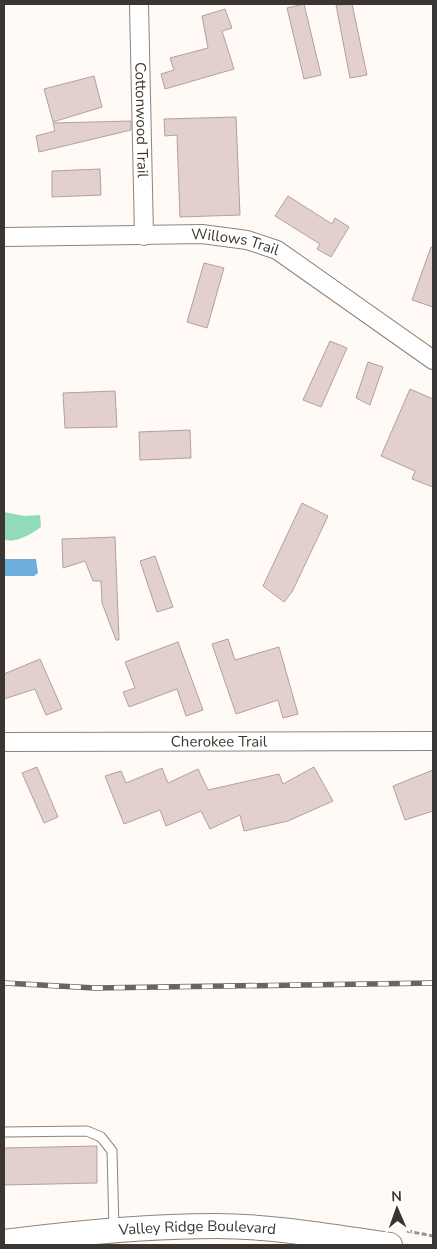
<svg xmlns="http://www.w3.org/2000/svg" width="437" height="1249" viewBox="0 0 437 1249" font-family="'Nunito Sans',sans-serif">
<rect width="100%" height="100%" fill="#fffaf5"/>
<path fill="#91dbb8" d="M4,512l20,4 16,-1 1,12c-8,6 -28,18 -37,12z"/>
<polygon fill="#6caedc" points="4,559 36,559 38,573 34,576 4,576"/>
<g fill="#e3d0cd" stroke="#b2a09e">
<polygon points="304,4 321,75 304,79 287,8"/>
<polygon points="352,4 367,75 350,78 336,5"/>
<polygon points="225,9 232,28 222,31 234,69 165,89 161,74 174,70 170,58 208,48 202,16"/>
<polygon points="94,76 102,107 53,122 44,89"/>
<polygon points="236,117 240,215 180,217 177,135 165,136 164,119"/>
<polygon points="131,121 131,130 39,152 36,136 55,131 53,123"/>
<polygon points="100,169 101,195 52,197 52,171"/>
<polygon points="288,196 332,224 335,218 349,227 331,257 317,249 320,244 275,216"/>
<polygon points="431,247 433,247 433,307 412,300"/>
<polygon points="204,263 224,268 207,328 187,322"/>
<polygon points="330,341 347,348 321,407 303,400"/>
<polygon points="368,362 383,367 370,405 356,398"/>
<polygon points="410,389 433,399 433,487 412,479 415,471 381,456"/>
<polygon points="115,391 117,427 65,428 63,393"/>
<polygon points="190,430 191,458 140,460 139,432"/>
<polygon points="302,503 328,516 292,592 284,602 263,586"/>
<polygon points="115,537 119,640 116,640 102,603 101,581 93,581 85,561 63,568 62,539"/>
<polygon points="155,556 173,607 157,612 140,561"/>
<polygon points="228,639 235,660 279,647 298,714 283,718 278,700 236,714 212,644"/>
<polygon points="178,642 203,710 186,716 177,689 129,707 123,692 135,688 125,662"/>
<polygon points="40,659 62,709 46,715 35,689 4,699 4,674"/>
<polygon points="37,767 58,817 44,823 22,773"/>
<polygon points="314,767 333,801 288,821 244,831 240,815 210,829 201,811 166,826 160,810 124,824 105,776 121,771 126,783 162,768 168,783 198,769 208,790 279,774 283,784"/>
<polygon points="433,770 433,811 405,820 393,786"/>
<polygon points="97,1146 97,1183 4,1185 4,1148"/>
</g>
<g fill="none" stroke-linecap="round" stroke-linejoin="round">
<g stroke="#8f8478" stroke-width="11">
<polyline id="service" points="4,1132 87,1131 101,1137 112,1151 114,1230"/>
</g>
<g stroke="#8f8478" stroke-width="20">
<g id="minor">
<path id="s1" d="M139,4l5,232"/>
<path id="s2" d="M4,237l198,-3 45,6 30,10 156,110"/>
<path id="s3" d="M4,742l429,-1"/>
</g>
</g>
<g stroke="#8f8478" stroke-width="26">
<g id="secondary">
<path id="s4" d="M4,1242c70,-9 141,-16 212,-16 58,0 118,11 174,19"/>
</g>
</g>
<polyline stroke="#97928d" stroke-width="3" stroke-dasharray="5 2.5" stroke-linecap="butt" points="407,1231 433,1236"/>
<use href="#service" stroke="#fff" stroke-width="9"/>
<use href="#minor" stroke="#fff" stroke-width="18"/>
<use href="#secondary" stroke="#fff" stroke-width="24"/>
<g stroke="#6a6560" stroke-width="5.5">
<polyline id="rail" points="4,983 95,988 433,983"/>
</g>
<use href="#rail" stroke="#fff" stroke-width="4" stroke-dasharray="11" stroke-linecap="butt"/>
</g>
<g text-anchor="middle" stroke-width="5" stroke-linejoin="round" paint-order="stroke">
<g font-size="15" fill="#3b3631" stroke="#fff">
<text dy="5" stroke="none"><textPath href="#s1" startOffset="116">Cottonwood Trail</textPath></text>
<text dy="5" stroke="none"><textPath href="#s2" startOffset="232">Willows Trail</textPath></text>
<text dy="5" stroke="none"><textPath href="#s3" startOffset="215">Cherokee Trail</textPath></text>
<text dy="5" stroke="none"><textPath href="#s4" startOffset="194">Valley Ridge Boulevard</textPath></text>
</g>
</g>
<rect width="437" height="1249" fill="none" stroke="#3b3631" stroke-width="10"/>
<g transform="translate(397 1209) rotate(358)" stroke="#ffffff" stroke-width="4" paint-order="stroke">
<path d="M0-4L9 19L0 12L-9 19Z" fill="#3b3631"/>
<text y="-8" font-size="14" font-weight="bold" text-anchor="middle" fill="#3b3631">N</text>
</g>
</svg>
